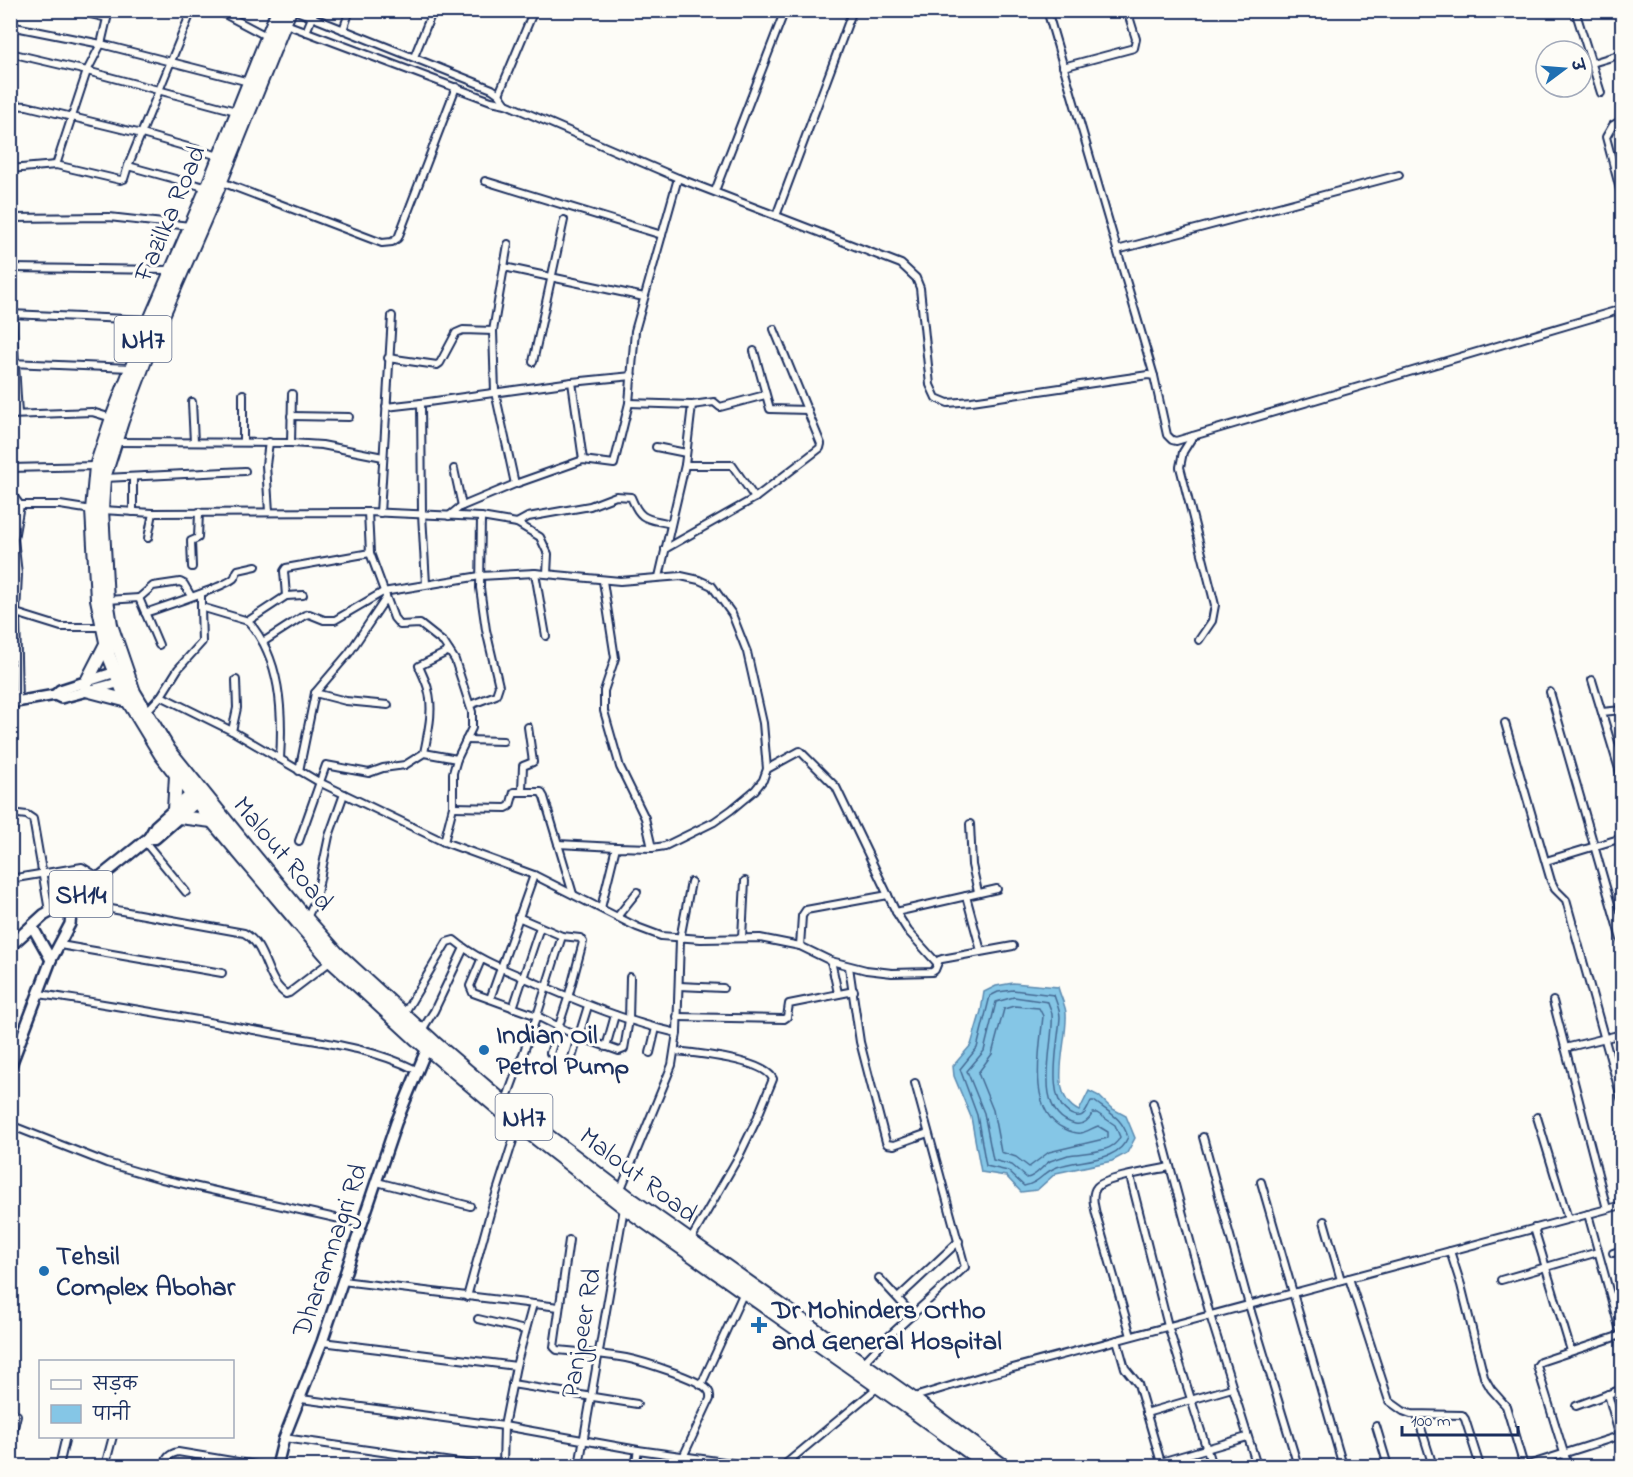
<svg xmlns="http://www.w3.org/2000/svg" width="1633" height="1477" viewBox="0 0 1633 1477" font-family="'Indie Flower','Playpen Sans Deva',sans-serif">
<rect width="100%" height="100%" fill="#fdfcf7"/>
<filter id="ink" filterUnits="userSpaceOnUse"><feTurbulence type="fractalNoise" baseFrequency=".0167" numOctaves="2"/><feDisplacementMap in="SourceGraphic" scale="12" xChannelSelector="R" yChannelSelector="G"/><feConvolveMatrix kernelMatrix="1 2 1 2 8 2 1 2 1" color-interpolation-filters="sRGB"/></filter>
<g filter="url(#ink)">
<path fill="#85c6e6" stroke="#5b8ab0" stroke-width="1.5" d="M1013,983l45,4c2,9 8,19 8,27 2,29 -20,81 13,97l10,-20 10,5 12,12 15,8 9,22 -8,15 -15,8 -56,12 -19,17 -16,2 -15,-16 -25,-4 -10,-55 -17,-41 -1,-10 18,-21 10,-34 3,-19 12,-6z"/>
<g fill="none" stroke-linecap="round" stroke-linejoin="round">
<g stroke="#456b94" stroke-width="1.5">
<path d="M1013,990l41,5c2,7 6,15 6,22 -1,24 -18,91 16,99 9,2 12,-9 15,-15h3c17,13 27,16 34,36 -11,27 -48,21 -71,30 -14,5 -17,16 -33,19l-16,-15 -22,-5 -9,-51 -17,-46 17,-21 13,-52 8,-4z"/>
<path d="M1014,997l34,5c1,4 4,9 4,13 3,28 -22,98 23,109 9,2 14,-4 18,-11h4l18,12 5,12c-7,17 -36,15 -52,18 -5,2 -13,4 -18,6 -8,5 -13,15 -23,17l-15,-13 -19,-5 -9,-47 -17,-42 17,-20 12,-49z"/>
<path d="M1014,1006l25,2 4,8c-3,32 -16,94 20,112 6,3 11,6 18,5 6,-1 11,-5 17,-7l10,6v6l-59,14 -20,15 -13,-10 -15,-5 -8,-42 -15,-37 14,-19 12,-45z"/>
</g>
<g stroke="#1b2f5e" stroke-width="10">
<g id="street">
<polyline points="73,10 107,18"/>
<polyline points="217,10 268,37"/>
<polyline points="294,10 492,89 499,94 506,104"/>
<polyline points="1047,10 1154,376"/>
<polyline points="1575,10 1601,93"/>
<polyline points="283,23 491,101 506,104 678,178 901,264 916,278 920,288 930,385 936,398 948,403 972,401 1148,375 1154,376 1167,435 1172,440 1176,441 1622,309"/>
<polyline points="10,26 101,44 249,82"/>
<polyline points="343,30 350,10"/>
<polyline points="306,32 315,10"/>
<polyline points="10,53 87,71 236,111"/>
<polyline points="414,57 433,10"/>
<polyline points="1592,63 1622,54"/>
<polyline points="1063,67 1134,48 1136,39 1127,10"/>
<polyline points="499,94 534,10"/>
<polyline points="10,105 27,106 142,134 219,156"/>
<polyline points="1622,120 1613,125 1606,137 1622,197"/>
<polyline points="56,165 87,71 101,44 109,10"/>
<polyline points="128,166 192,10"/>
<polyline points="10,169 56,165 120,180 124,179 128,166 208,188"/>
<polyline points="219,181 382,243 392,242 398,238 456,87"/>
<polyline points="485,181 662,235"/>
<polyline points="715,191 785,10"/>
<polyline points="776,216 853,10"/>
<polyline points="10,218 109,217 190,226"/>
<polyline points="12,218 14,268"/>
<polyline points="508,244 493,331 495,392 515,484"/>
<polyline points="1117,250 1399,175"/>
<polyline points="504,267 644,297"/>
<polyline points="10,268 171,270"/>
<polyline points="10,314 150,320"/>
<polyline points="12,314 18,414"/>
<polyline points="754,351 770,409 808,410"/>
<polyline points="388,358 437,365 440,363 456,333 463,330 493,331"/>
<polyline points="533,362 564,220"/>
<polyline points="10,363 131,368"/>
<polyline points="572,382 583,460"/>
<polyline points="243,394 243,442"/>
<polyline points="192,402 194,442"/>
<polyline points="629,403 692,405 714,402 720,407 765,395"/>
<polyline points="386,407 421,403"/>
<polyline points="10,415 92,412 112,418"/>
<polyline points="291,416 349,417"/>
<polyline points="1193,436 1183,452 1180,467 1215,605 1212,621 1199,640"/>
<polyline points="115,442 291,443 322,445 383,457"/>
<polyline points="269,442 266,465 269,512"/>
<polyline points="291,443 292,394"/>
<polyline points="656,447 686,453"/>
<polyline points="685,465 732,465 755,498"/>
<polyline points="10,468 96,466"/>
<polyline points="454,469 462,506"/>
<polyline points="133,477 133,512"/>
<polyline points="105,478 245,471"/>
<polyline points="10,496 14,497 20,505"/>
<polyline points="102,510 153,513 368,512 481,517 517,523 540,537 548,554 547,574"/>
<polyline points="368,512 370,553 394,618 400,625 420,624 444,643 455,660 472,712 472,728 457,759 453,773 453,807 444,842"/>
<polyline points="380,513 392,316"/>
<polyline points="449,516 460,507 515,484 583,460 614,464 629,403 635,331 678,178"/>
<path d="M517,523l11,-6 62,-11 26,-10 15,1c10,25 16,21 40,27"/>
<polyline points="148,538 153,513"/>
<polyline points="14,539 18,574 16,613 61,627 102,627"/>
<polyline points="11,540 14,539 20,505 60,505 92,510"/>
<polyline points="665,549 755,498 820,448 821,444 774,329"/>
<polyline points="192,567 191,541 198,538 199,512"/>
<polyline points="535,573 546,636"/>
<polyline points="659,577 685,465 692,405"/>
<polyline points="603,581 615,658 604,691 604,711 620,767 645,818 652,848"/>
<polyline points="426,584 422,514 421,403 572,382 632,376"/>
<polyline points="201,594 201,607 248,621 286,596 303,595"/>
<polyline points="286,596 284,571 286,568 370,553"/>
<polyline points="139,598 153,586 180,582 184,584 191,596"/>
<polyline points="107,600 139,598 159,645"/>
<polyline points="10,610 16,613 18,703"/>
<path d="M145,613c14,-5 83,-27 89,-35 2,-2 2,-6 4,-8l18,-4"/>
<path d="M248,621c33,37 35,91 32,138"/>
<polyline points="263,642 305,615 309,614 324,620 335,620 383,592 480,576 535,573 620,581 681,576 699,580 712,586 732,614 747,652 763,723 767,769 763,780 755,790 731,810 714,822 665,846 652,848 616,847 601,908"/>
<polyline points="1592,680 1622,779"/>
<polyline points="1550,692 1622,943"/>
<polyline points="315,693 346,701 388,705"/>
<polyline points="161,696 178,669 202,642 201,607"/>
<polyline points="470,705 496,695 499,686 486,630 480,588 481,517"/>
<polyline points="146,712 161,696 232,731 319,782 444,842 534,875 637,927 661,936 701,939 760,938 800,946 831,961 866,970 892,973 932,972 935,970 939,960 942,959 1013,946"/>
<polyline points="1602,712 1622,710"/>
<polyline points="1505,723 1551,881 1555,889 1566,900 1622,1101"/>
<polyline points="232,731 237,708 236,680"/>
<polyline points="466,740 503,741"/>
<path d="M424,753c4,-21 10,-43 4,-64 -2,-8 -6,-15 -9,-23l30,-15"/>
<polyline points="767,769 800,751 836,787 896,912 908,931 937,963"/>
<polyline points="299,771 315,693 349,653 386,598"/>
<polyline points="522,790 523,766 533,762 528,727"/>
<polyline points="453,807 506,808 510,806 514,792 541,792 544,797 573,894"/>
<polyline points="10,813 27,815 33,819 49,911"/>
<polyline points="970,824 972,865 978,892"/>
<polyline points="299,841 326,765 369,773 383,768 405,765 424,753 457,759"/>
<polyline points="145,842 186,892"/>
<polyline points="558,844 616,847"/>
<polyline points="1546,861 1622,838"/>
<polyline points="10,879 82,867 100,878"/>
<polyline points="966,896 981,951"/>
<path d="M100,907l144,26c24,13 20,46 42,61l3,-1 42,-32"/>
<polyline points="896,912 997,889"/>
<polyline points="518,917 562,936 580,938 583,942 568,998 550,1053"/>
<polyline points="617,917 637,892"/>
<polyline points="307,918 316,898 329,836 344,794"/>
<polyline points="10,932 13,943"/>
<polyline points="742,937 745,881"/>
<polyline points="60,945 222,973"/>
<polyline points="800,946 802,916 806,910 888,895"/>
<polyline points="481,960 470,986 473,993 537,1016 579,1037 619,1051 624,1049 629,1020 630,977"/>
<polyline points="831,961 838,993"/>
<polyline points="849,967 860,1042 886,1142 887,1144 894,1145 928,1133"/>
<polyline points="679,986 723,988"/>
<path d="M39,994c77,11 154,25 231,39 50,9 100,14 146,37"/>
<polyline points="490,999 534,875"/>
<polyline points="1553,1001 1607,1209"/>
<polyline points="513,1008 540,927"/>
<path d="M404,1014l43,-72 7,-2c25,21 53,30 82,43 46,20 92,39 141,50"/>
<polyline points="677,1017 784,1019 787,1017 789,1004 854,991"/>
<polyline points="422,1030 434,1011 464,948"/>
<polyline points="606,1047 615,1015"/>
<polyline points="1565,1048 1622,1034"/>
<path d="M675,1051c20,2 90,9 98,28l-17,42 -17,35 -49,85"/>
<polyline points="650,1053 656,1028"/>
<polyline points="570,1064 588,1006"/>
<polyline points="505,1103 537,1016 562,936"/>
<polyline points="1153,1103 1210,1315 1257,1466"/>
<polyline points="1537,1117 1568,1219"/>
<polyline points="10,1125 107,1163 162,1179 362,1224"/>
<polyline points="1203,1137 1249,1305 1298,1466"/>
<polyline points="1130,1176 1168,1326 1212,1466"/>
<polyline points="377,1182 470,1206"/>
<polyline points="1261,1182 1343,1466"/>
<polyline points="620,1191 672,1065 677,1033 680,939 691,882"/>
<polyline points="1588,1214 1622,1338"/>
<polyline points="1324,1221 1341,1280"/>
<polyline points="1534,1228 1571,1351"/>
<path d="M569,1240l-15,107 3,3c23,2 46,4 69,8 15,3 74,21 82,32 3,4 2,5 2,9l-27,58"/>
<polyline points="1450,1251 1461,1285 1484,1377 1491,1389 1506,1406 1524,1466"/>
<polyline points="1613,1253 1622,1250"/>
<polyline points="879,1278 913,1315"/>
<polyline points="1349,1278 1389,1401 1403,1411 1411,1414 1462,1415 1465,1419 1480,1466"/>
<polyline points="1501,1280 1598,1252"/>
<polyline points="342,1281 559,1307"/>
<polyline points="467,1297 491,1210 518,1125"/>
<polyline points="898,1298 959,1241"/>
<polyline points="1612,1301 1622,1298"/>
<polyline points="478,1319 525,1330"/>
<path d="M1131,1336l-35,-122c-2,-9 -5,-20 1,-27 7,-9 59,-17 73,-20"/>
<polyline points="1117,1340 1125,1368 1138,1384 1162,1466"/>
<polyline points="322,1342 516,1366"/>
<polyline points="863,1363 888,1337 965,1267 915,1083"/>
<polyline points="512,1384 637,1404"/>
<polyline points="701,1385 744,1292"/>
<polyline points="1608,1394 1622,1445"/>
<polyline points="911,1398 983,1376 1622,1205"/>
<polyline points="301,1399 504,1426 638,1450 753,1466"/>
<polyline points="1576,1406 1622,1389"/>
<polyline points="1146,1413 1232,1388"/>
<polyline points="1417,1415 1433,1466"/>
<polyline points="1376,1426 1388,1466"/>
<polyline points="284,1438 480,1466"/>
<polyline points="10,1444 17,1415"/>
<polyline points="1161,1462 1247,1437"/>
<polyline points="59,1466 66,1436"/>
<polyline points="105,1466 113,1436"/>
<path d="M164,1466c2,-8 5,-12 14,-14l84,14"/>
<polyline points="503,1466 504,1426 516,1366 533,1304"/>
<polyline points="579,1466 624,1208"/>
<polyline points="635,1466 638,1450"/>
<polyline points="783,1466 878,1387"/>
<polyline points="1525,1466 1622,1435"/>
<polyline points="1568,1466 1537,1366 1540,1362 1621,1335"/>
</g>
</g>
<g stroke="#1b2f5e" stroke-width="14">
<g id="secondary">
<polyline points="55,695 60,690 119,671"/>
<polyline points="10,703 55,695 61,698 125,681"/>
<polyline points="32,926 51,960"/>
<polyline points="10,1068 51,960 70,924 73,899"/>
<polyline points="277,1466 284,1438 322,1342 396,1123 427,1048"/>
</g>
</g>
<g stroke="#1b2f5e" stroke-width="15">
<g id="primary">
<polyline points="149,838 156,826 196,790"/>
<polyline points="10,946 44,915 73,899 149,838 155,838 203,796"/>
</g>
</g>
<g stroke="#1b2f5e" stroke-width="16">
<g id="highway">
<polyline points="278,10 207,188 150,320 112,418 96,466 92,510 97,599 109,656 125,696 161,755 212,821 299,924 331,961 417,1040 502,1112 625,1208 904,1405 988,1466"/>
<polyline points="290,10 217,191 157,329 122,421 104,478 102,510 107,600 111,625 134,692 169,750 249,849 306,918 338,954 434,1042 505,1103 634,1201 912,1398 1004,1466"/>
<polyline points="87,681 106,644"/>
<polyline points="86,690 128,701"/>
<polyline points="174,810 176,775"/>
<polyline points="179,817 212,821"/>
</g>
</g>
<use href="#street" stroke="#fdfcf7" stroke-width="6"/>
<use href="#secondary" stroke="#fdfcf7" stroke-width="9"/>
<use href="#primary" stroke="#fdfcf7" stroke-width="10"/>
<use href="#highway" stroke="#fdfcf7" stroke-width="12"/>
</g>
</g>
<g fill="#1f6fb2" stroke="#fdfcf7" stroke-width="2">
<circle cx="484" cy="1050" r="6"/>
<circle cx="44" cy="1271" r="6"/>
<path d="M756 1316h6v6h6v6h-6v6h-6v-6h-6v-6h6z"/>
</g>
<g text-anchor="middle" stroke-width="6" stroke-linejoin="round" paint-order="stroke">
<g fill="#fdfcf7" stroke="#5f6c8c" stroke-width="1.5">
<rect x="114.5" y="316" width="57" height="46" rx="4.5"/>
<rect x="49.5" y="871" width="63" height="46" rx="4.5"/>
<rect x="495.5" y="1094" width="57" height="46" rx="4.5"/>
</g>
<g font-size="26" font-weight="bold" fill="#1b2f5e">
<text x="143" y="348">NH7</text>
<text x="81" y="903">SH14</text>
<text x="524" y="1126">NH7</text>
</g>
<g font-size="27" fill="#1b2f5e" stroke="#fdfcf7">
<text transform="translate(169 213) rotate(-67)" y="9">Fazilka Road</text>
<text transform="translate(284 853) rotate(50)" y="9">Malout Road</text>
<text transform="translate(639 1174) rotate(37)" y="9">Malout Road</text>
<text transform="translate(329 1250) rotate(-71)" y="9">Dharamnagri Rd</text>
<text transform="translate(580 1333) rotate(-80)" y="9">Panjpeer Rd</text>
</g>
<g font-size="27" font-weight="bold" fill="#1b2f5e" stroke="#fdfcf7" text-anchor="start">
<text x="496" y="1043">Indian Oil<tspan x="496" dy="31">Petrol Pump</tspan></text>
<text x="56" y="1264">Tehsil<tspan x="56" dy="31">Complex Abohar</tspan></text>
<text x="772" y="1318">Dr Mohinders Ortho<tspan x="772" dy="31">and General Hospital</tspan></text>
</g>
</g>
<rect width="1633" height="1477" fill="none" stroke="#fdfcf7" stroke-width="36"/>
<rect x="18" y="18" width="1597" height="1441" fill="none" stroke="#1b2f5e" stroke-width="2" filter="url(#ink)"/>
<rect x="39" y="1360" width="195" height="78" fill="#fdfcf7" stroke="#a3aaba" stroke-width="1.5"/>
<rect x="51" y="1380" width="30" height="9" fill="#fdfcf7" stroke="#a3aaba" stroke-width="1.5"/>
<text x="93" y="1390" font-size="18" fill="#1b2f5e">सड़क</text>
<rect x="51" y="1405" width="30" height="18" fill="#85c6e6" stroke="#a3aaba" stroke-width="1.5"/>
<text x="93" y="1420" font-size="18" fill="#1b2f5e">पानी</text>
<g transform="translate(1564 69) rotate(74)"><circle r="28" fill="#fdfcf7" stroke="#a3aaba" stroke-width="1.5"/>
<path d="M0-4.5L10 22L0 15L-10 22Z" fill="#1f6fb2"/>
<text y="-9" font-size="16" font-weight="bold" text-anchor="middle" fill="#1b2f5e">उ</text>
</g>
<path d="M1402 1426v9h116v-9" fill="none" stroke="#1b2f5e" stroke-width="3"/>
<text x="1411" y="1426" font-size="18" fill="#1b2f5e" stroke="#fdfcf7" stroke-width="4.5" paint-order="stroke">100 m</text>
</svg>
